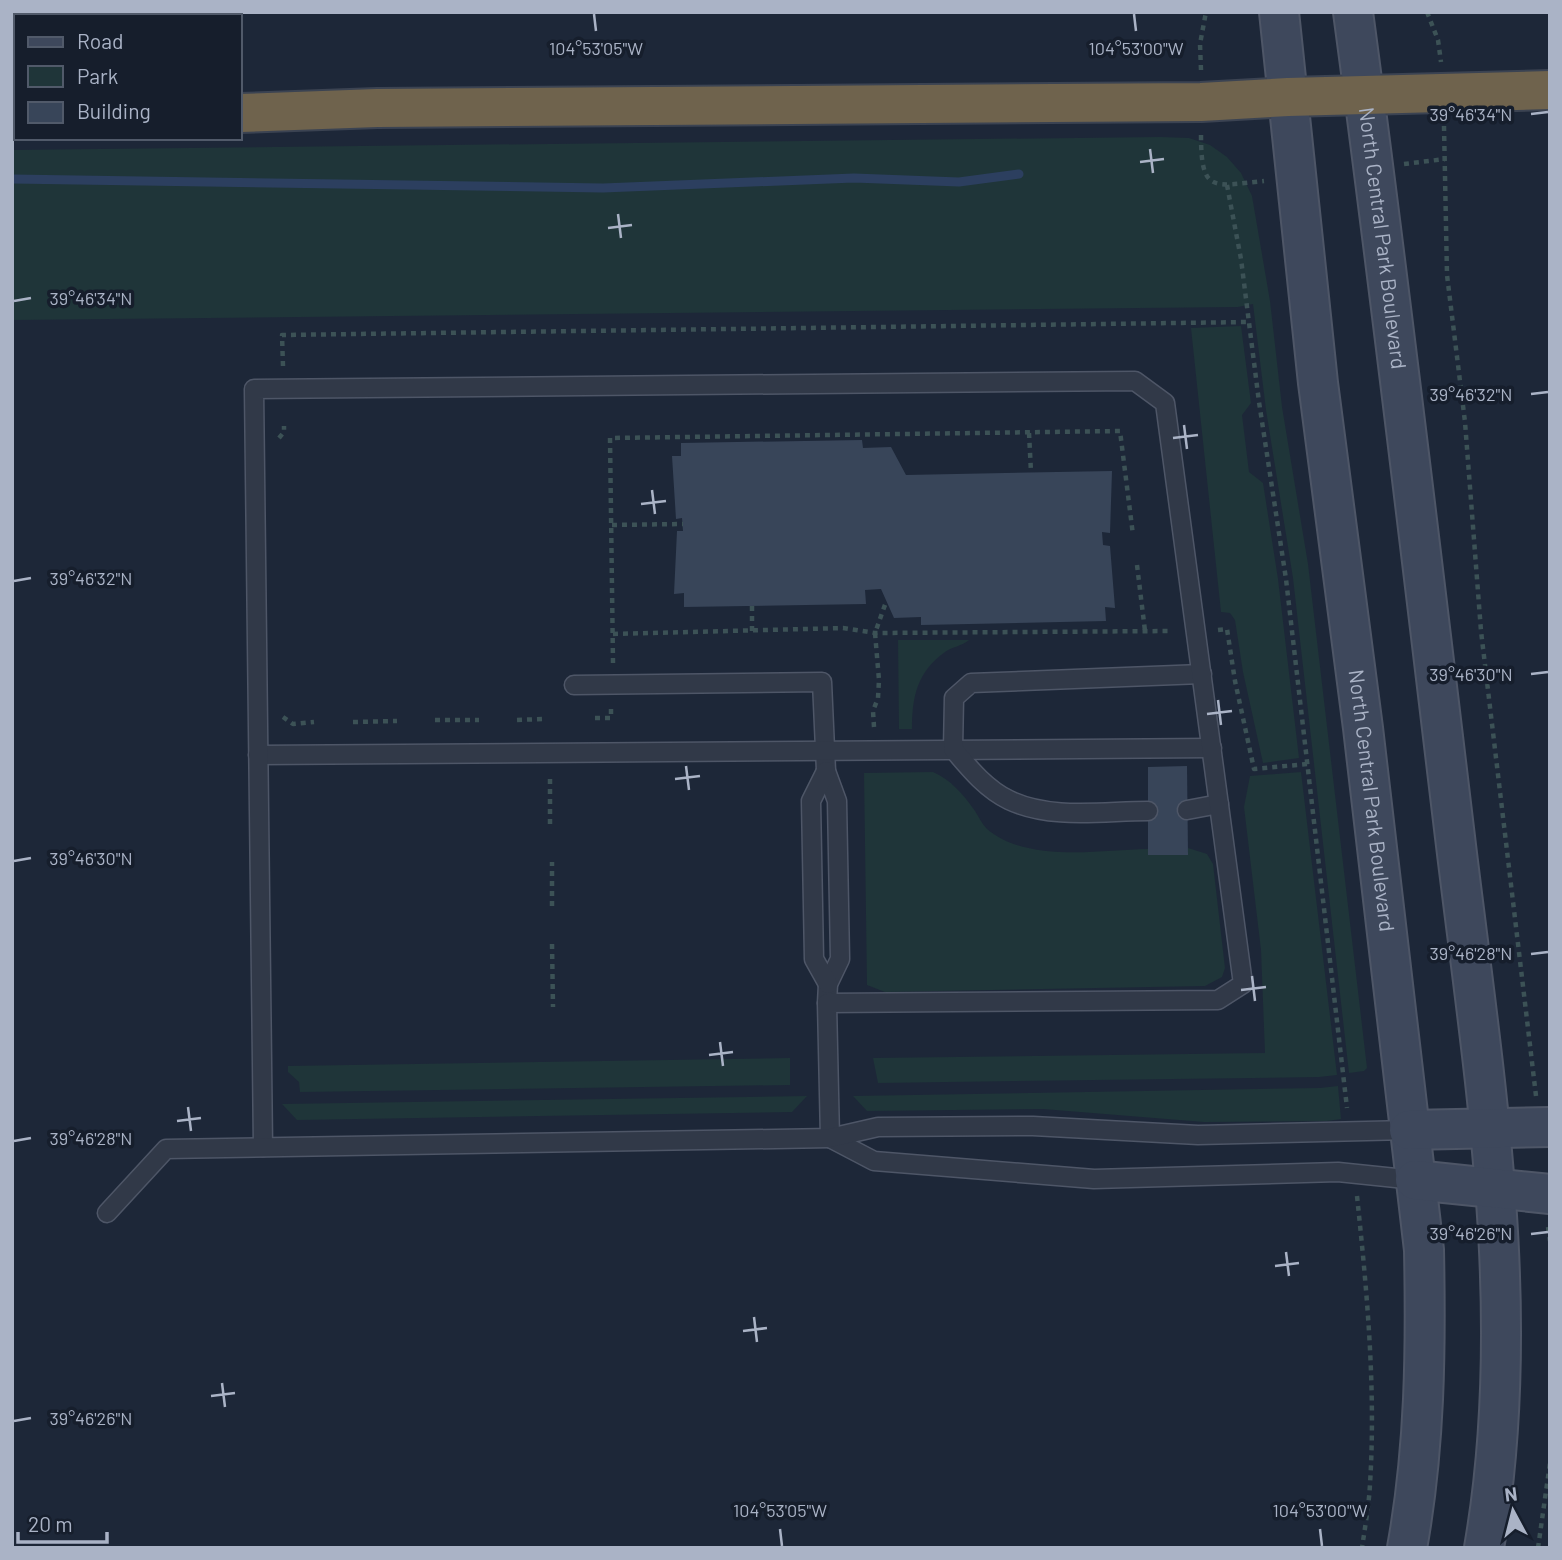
<svg xmlns="http://www.w3.org/2000/svg" width="1562" height="1560" viewBox="0 0 1562 1560" font-family="Barlow,sans-serif">
<rect width="100%" height="100%" fill="#1d2738"/>
<g fill="#1f3539">
<polygon points="1160,137 1189,138 1210,145 1227,157 1241,173 1252,196 1270,301 1282,407 1308,564 1367,1068 1364,1071 1349,1073 1293,578 1266,410 1253,304 1238,307 12,320 12,150"/>
<polygon points="1241,326 1251,403 1242,415 1249,472 1263,483 1278,579 1299,758 1263,763 1243,672 1235,620 1230,613 1221,612 1191,328"/>
<path d="M898,640h71c-7,6 -17,7 -24,12 -28,20 -33,45 -33,77h-13z"/>
<path d="M933,772c18,8 30,22 42,39 4,6 7,13 12,18 40,34 112,21 161,20l1,6h38l1,-7 19,6 6,10 12,104 -3,9 -17,9 -320,6 -18,-7 -3,-212z"/>
<polygon points="1301,772 1337,1075 1319,1077 878,1083 873,1058 1265,1053 1261,950 1244,807 1250,776"/>
<polygon points="790,1058 790,1085 300,1092 299,1082 288,1072 288,1066"/>
<polygon points="1338,1086 1341,1119 1327,1121 1204,1122 1043,1109 867,1111 853,1096 1320,1088"/>
<polygon points="807,1096 792,1112 297,1120 282,1104"/>
</g>
<g fill="none" stroke-linecap="round" stroke-linejoin="round">
<polyline stroke="#2c3f5f" stroke-width="9" points="12,179 603,188 854,178 959,182 1019,174"/>
</g>
<g fill="#384559">
<polygon points="862,440 863,448 891,447 906,475 1112,471 1110,533 1102,532 1103,545 1110,546 1115,608 1105,607 1106,621 921,625 921,617 894,618 881,589 865,590 866,604 684,607 684,593 674,594 677,531 683,531 682,518 676,519 672,456 681,456 681,443"/>
<polygon points="1187,766 1188,855 1148,855 1148,767"/>
</g>
<g fill="none" stroke-linecap="round" stroke-linejoin="round">
<g stroke="#4e5667" stroke-width="21">
<g id="lane">
<polyline points="574,685 822,682 826,771 837,801 840,959 828,984 827,1003"/>
<polyline points="258,755 1212,748"/>
<polyline points="826,771 811,801 814,959 828,984"/>
<polyline points="1187,810 1219,804"/>
<path d="M1148,811c-45,0 -97,9 -139,-11 -23,-11 -40,-32 -56,-51l1,-51 17,-15 231,-9"/>
<polyline points="830,1138 874,1161 1094,1179 1338,1172 1415,1180"/>
<polyline points="263,1147 254,389 1135,381 1165,403 1243,984 1218,1000 827,1003 830,1138"/>
<polyline points="107,1213 166,1149 830,1138 878,1127 1033,1126 1198,1135 1409,1130"/>
</g>
</g>
<g stroke="#4e5667" stroke-width="42">
<g id="secondary">
<path id="s1" d="M1279,12l39,371 45,345 61,522c2,100 1,199 -17,298"/>
<path id="s2" d="M1353,12c37,275 69,550 102,825 28,235 70,475 29,711"/>
<polyline points="1409,1130 1550,1127"/>
<polyline points="1415,1180 1550,1194"/>
</g>
</g>
<g stroke="#3b4352" stroke-width="42">
<g id="highway">
<polyline points="12,105 16,105"/>
<polyline points="240,113 377,108 1201,102 1288,97 1550,90"/>
</g>
</g>
<g stroke="#3c5256" stroke-width="4.5" stroke-dasharray="5 5" stroke-linecap="butt">
<polyline points="1427,12 1438,40 1441,62"/>
<polyline points="1201,70 1200,44 1206,12"/>
<polyline points="1444,126 1447,275 1465,422 1481,631 1536,1096"/>
<path d="M1201,135c0,59 12,51 63,46"/>
<polyline points="1404,164 1445,159"/>
<polyline points="1227,185 1241,259 1259,402 1286,579 1347,1108"/>
<polyline points="283,366 282,335 1249,322"/>
<polyline points="1029,433 1031,472"/>
<polyline points="279,438 284,432 284,426"/>
<polyline points="612,525 683,524"/>
<polyline points="1137,565 1145,631"/>
<polyline points="752,606 752,631"/>
<polyline points="1218,630 1227,629 1235,681 1254,769 1307,764"/>
<polyline points="613,634 843,628 875,633 1172,631"/>
<polyline points="613,663 610,438 1120,431 1133,535"/>
<polyline points="283,717 293,724 314,722"/>
<polyline points="595,718 611,718 611,707"/>
<polyline points="435,720 479,720"/>
<polyline points="517,720 543,719"/>
<polyline points="353,722 397,721"/>
<polyline points="874,727 873,711 878,698 879,680 875,633 886,602"/>
<polyline points="550,779 550,824"/>
<polyline points="552,906 552,862"/>
<polyline points="552,944 553,1007"/>
<path d="M1357,1196c10,95 19,193 13,288 -1,21 -5,43 -8,64"/>
<polyline points="1548,1227 1550,1241"/>
<polyline points="1538,1548 1550,1463"/>
</g>
<use href="#lane" stroke="#313948" stroke-width="18"/>
<use href="#secondary" stroke="#3e485c" stroke-width="38"/>
<use href="#highway" stroke="#6f634d" stroke-width="38"/>
</g>
<path fill="none" stroke="#aab3c6" stroke-width="2.5" d="M594,14l2,17M1134,14l2,17M1531,114l17,-2M1150,149l3,24M1140,162l24,-3M618,214l3,24M608,228l24,-3M14,301l17,-3M1531,394l17,-2M1184,425l3,24M1173,438l25,-3M652,490l3,24M641,504l25,-3M14,581l17,-3M1531,674l17,-2M1218,700l3,25M1207,714l25,-3M686,766l3,24M675,779l25,-3M14,861l17,-3M1531,954l17,-2M1252,976l3,25M1241,990l25,-3M720,1042l3,24M709,1055l24,-3M188,1107l3,24M177,1121l24,-3M14,1141l17,-3M1531,1234l17,-2M1286,1252l3,24M1275,1266l24,-3M754,1317l3,25M743,1331l24,-3M222,1383l3,24M211,1396l24,-3M14,1421l17,-3M780,1529l2,17M1320,1529l2,17"/>
<g text-anchor="middle" stroke-width="7" stroke-linejoin="round" paint-order="stroke">
<g font-size="21" fill="#aab3c6" stroke="#161e2c">
<text dy="7" stroke="none"><textPath href="#s2" startOffset="228">North Central Park Boulevard</textPath></text>
<text dy="7" stroke="none"><textPath href="#s1" startOffset="794">North Central Park Boulevard</textPath></text>
</g>
</g>
<g font-size="18" text-anchor="middle" fill="#aab3c6" stroke="#161e2c" stroke-width="7" stroke-linejoin="round" paint-order="stroke">
<text x="596" y="55">104°53'05"W</text>
<text x="1136" y="55">104°53'00"W</text>
<text x="1471" y="121">39°46'34"N</text>
<text x="91" y="305">39°46'34"N</text>
<text x="1471" y="401">39°46'32"N</text>
<text x="91" y="585">39°46'32"N</text>
<text x="1471" y="681">39°46'30"N</text>
<text x="91" y="865">39°46'30"N</text>
<text x="1471" y="960">39°46'28"N</text>
<text x="91" y="1145">39°46'28"N</text>
<text x="1471" y="1240">39°46'26"N</text>
<text x="91" y="1425">39°46'26"N</text>
<text x="780" y="1517">104°53'05"W</text>
<text x="1320" y="1517">104°53'00"W</text>
</g>
<rect width="1562" height="1560" fill="none" stroke="#aab3c6" stroke-width="28"/>
<rect x="14" y="14" width="228" height="126" fill="#161e2c" stroke="#515a6a" stroke-width="2"/>
<rect x="28" y="37" width="35" height="10" fill="#3e485c" stroke="#515a6a" stroke-width="2"/>
<text x="77" y="49" font-size="21" fill="#aab3c6">Road</text>
<rect x="28" y="66" width="35" height="21" fill="#1f3539" stroke="#515a6a" stroke-width="2"/>
<text x="77" y="84" font-size="21" fill="#aab3c6">Park</text>
<rect x="28" y="102" width="35" height="21" fill="#384559" stroke="#515a6a" stroke-width="2"/>
<text x="77" y="119" font-size="21" fill="#aab3c6">Building</text>
<g transform="translate(1513 1511) rotate(353)" stroke="#161e2c" stroke-width="5" paint-order="stroke">
<path d="M0-5L12 26L0 18L-12 26Z" fill="#aab3c6"/>
<text y="-10" font-size="19" font-weight="bold" text-anchor="middle" fill="#aab3c6">N</text>
</g>
<path d="M18 1532v10h89v-10" fill="none" stroke="#aab3c6" stroke-width="3.5"/>
<text x="28" y="1532" font-size="21" fill="#aab3c6" stroke="#161e2c" stroke-width="5" paint-order="stroke">20 m</text>
</svg>
